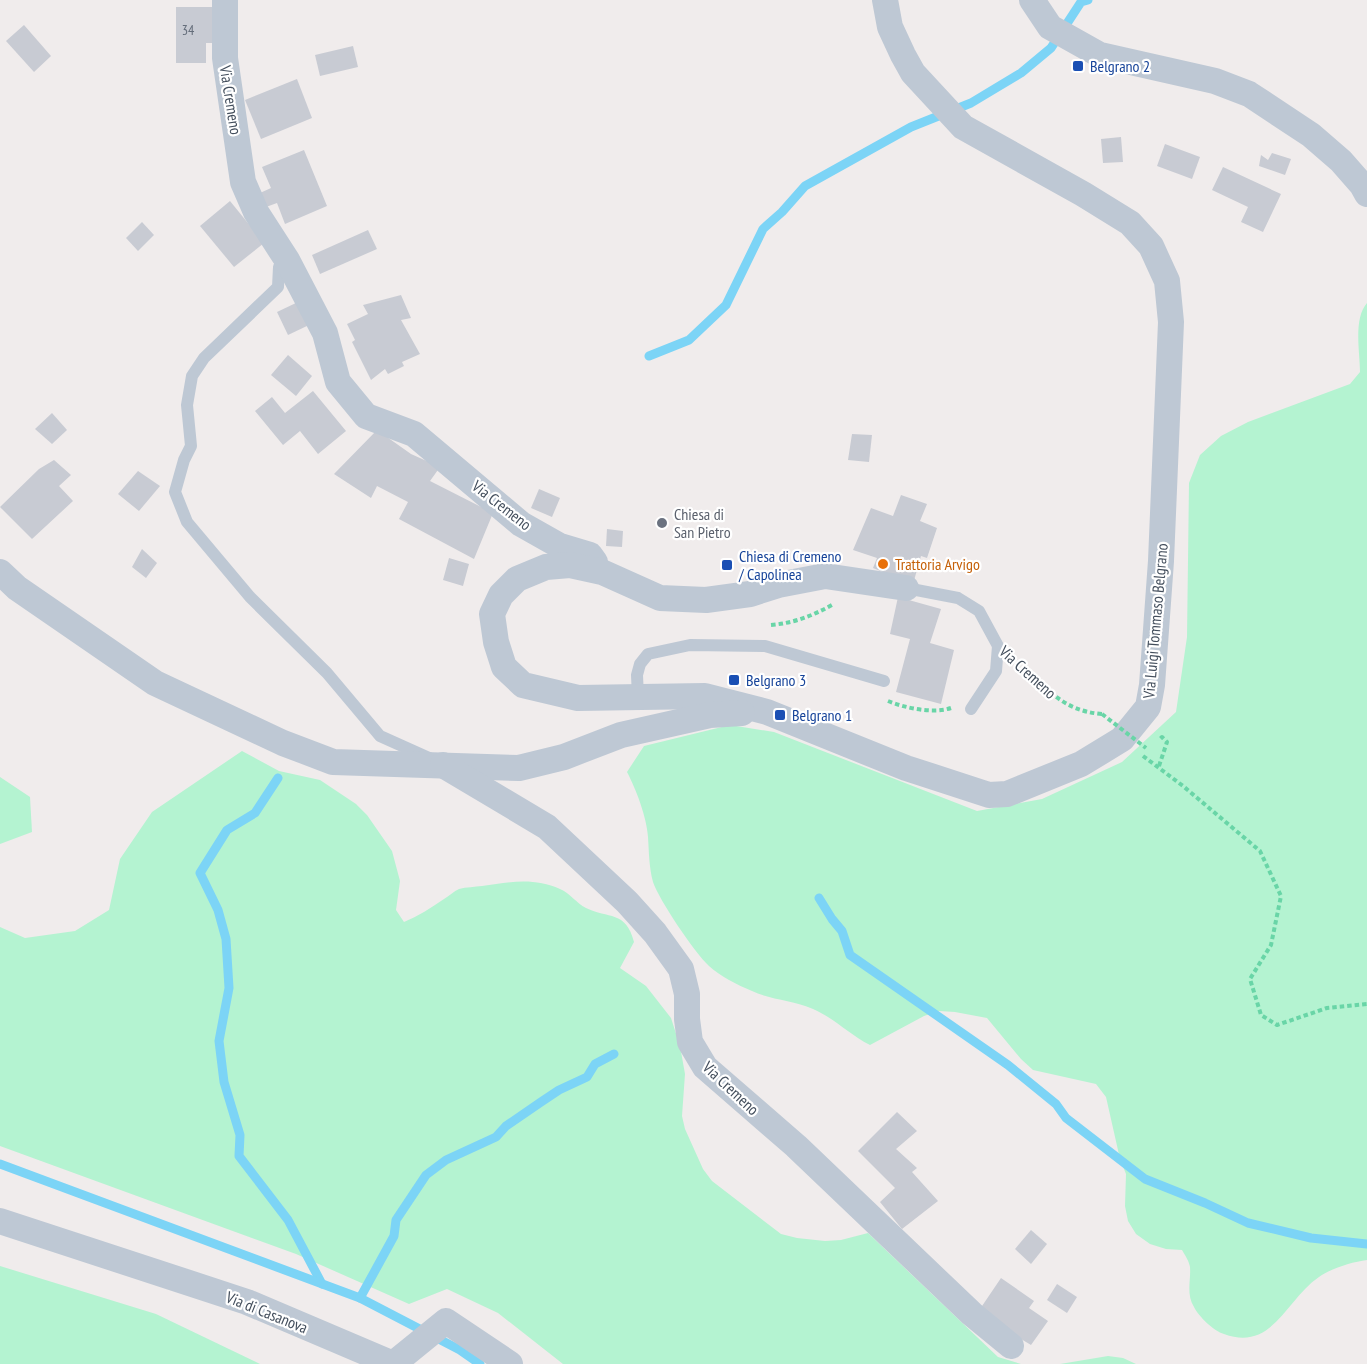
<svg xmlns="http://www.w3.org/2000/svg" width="1367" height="1364" viewBox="0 0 1367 1364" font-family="'PT Sans Narrow',sans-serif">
<rect width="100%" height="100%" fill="#f0ecec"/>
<g fill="#b4f3d1">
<path d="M1367,303v957c-15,2 -35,8 -48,17 -33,22 -46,75 -95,57 -10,-3 -25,-17 -30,-27 -8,-13 -3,-26 -4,-40 -1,-6 -5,-12 -8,-17l-16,-1 -16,-5 -14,-10 -8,-13 -3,-15 1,-32 -6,-15 -14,-62 -10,-13 -63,-14 -12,-11 -34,-41 -32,-6 -16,-1 -15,5 -54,29c-20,-10 -36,-27 -57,-36 -20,-9 -42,-9 -61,-18 -15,-6 -32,-15 -43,-25 -14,-13 -50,-66 -56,-84 -4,-15 -4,-30 -5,-45 -1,-19 -12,-48 -21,-65l17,-26 86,-21 44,7 203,79 65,-12 80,-37 54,-50 11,-75 2,-154 11,-28 21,-19 27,-14 102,-38 10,-12c0,-20 -7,-53 7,-69z"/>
<path d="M242,751l37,20 41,9 36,24 11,11 25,36 8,30 -4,29 8,12c14,-6 27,-14 40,-23 5,-3 10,-8 15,-10 7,-2 16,-2 23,-3 27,-4 52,-9 78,3 10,4 16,14 26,19 22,11 40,2 48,34l-14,26 26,18 25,32 9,28 5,28 -3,42 3,13 18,40 9,12 69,53 16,4 28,3 16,-1 27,-7 130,124 23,7h-458l-65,-51 -51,-24 -38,15 -113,-50 -296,-108v-219l25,11 50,-7 34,-21 11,-51 32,-47z"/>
<polygon points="0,777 30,797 32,832 0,844"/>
<polygon points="0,1266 156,1314 260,1364 0,1364"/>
<polygon points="1108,1356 1123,1358 1136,1364 1060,1364"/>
</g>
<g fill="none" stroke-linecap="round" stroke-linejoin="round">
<g stroke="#7cd4f6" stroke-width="9">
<polyline points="649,356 689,340 726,305 763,229 782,212 805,186 911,127 971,103 1021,73 1051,48 1081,2 1088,0"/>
<polyline points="278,778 255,813 227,830 200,873 218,910 226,939 229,988 219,1041 224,1082 240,1135 239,1156 288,1220 322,1284"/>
<polyline points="819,898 832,919 842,931 850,955 1008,1065 1056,1104 1066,1118 1145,1179 1205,1203 1248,1223 1311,1238 1367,1244"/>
<polyline points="0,1164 360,1298 460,1350 480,1364"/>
<polyline points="360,1298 394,1236 396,1220 426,1175 446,1160 496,1137 506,1126 541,1102 559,1090 587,1077 595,1064 614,1054"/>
</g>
</g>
<g fill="#c8cbd3">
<polygon points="176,7 212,7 213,43 206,43 206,63 176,63"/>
<polygon points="24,25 51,56 34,72 6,41"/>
<polygon points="353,46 358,67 320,76 315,55"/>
<polygon points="297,79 312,118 261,139 245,100"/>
<polygon points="1121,137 1123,162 1103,163 1101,139"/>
<polygon points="1165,144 1200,157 1192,179 1157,166"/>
<polygon points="304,150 327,206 285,224 277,203 266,207 260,193 271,188 262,167"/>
<polygon points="1272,153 1291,159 1285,175 1259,166 1261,155 1268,160"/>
<polygon points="1223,167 1281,194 1263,232 1241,222 1248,207 1212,190"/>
<polygon points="230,201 264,243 234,267 200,226"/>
<polygon points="142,222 154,235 138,251 126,238"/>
<polygon points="368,230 377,249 320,274 312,255"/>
<polygon points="401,295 411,318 401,320 420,354 402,362 404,366 388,374 385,369 371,380 352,342 355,340 347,324 368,314 363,305"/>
<polygon points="298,302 309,325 288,335 277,312"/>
<polygon points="288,355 312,376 296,396 271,375"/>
<polygon points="313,391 346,431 318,454 300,431 283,445 255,411 272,397 285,413"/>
<polygon points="52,413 67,430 52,444 35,429"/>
<polygon points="377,430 411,454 440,467 430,481 493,513 474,559 399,519 408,502 377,486 371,498 334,474"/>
<polygon points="852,434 872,435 869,462 848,460"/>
<polygon points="54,460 71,475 59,486 73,501 32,539 0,507 39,469"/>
<polygon points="138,471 160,486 139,511 118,494"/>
<polygon points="539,489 560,498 552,517 531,508"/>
<polygon points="901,495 927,504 920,521 937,528 927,558 921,556 913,584 873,568 877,558 853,550 871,508 893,516"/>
<polygon points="607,529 623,531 622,547 606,546"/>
<polygon points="142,549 157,563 146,578 132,567"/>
<polygon points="449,558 469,564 463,586 443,580"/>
<polygon points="898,597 941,609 930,643 954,650 941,704 896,692 910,639 890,634"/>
<polygon points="897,1112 917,1131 896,1149 917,1168 912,1172 938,1201 902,1229 880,1202 895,1188 858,1151"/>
<polygon points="1031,1230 1047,1244 1031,1264 1015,1249"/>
<polygon points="1001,1278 1034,1301 1029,1308 1048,1321 1031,1345 1011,1333 980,1309"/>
<polygon points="1057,1284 1077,1297 1067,1313 1047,1300"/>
</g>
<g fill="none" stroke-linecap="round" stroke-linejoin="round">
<g stroke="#69d5a7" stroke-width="4" stroke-dasharray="4.5 3" stroke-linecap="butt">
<path d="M771,625c23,-2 41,-9 61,-20"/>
<path d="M1017,662c29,25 45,49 85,52"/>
<path d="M888,701c17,7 45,13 63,7"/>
<polyline points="1143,756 1183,786 1260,851 1281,896 1271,945 1250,979 1261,1015 1277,1025 1327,1008 1367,1004"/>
<polyline points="1159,766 1167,742 1162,737 1160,739"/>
</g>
<g stroke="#bec8d4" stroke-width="12">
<polyline points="287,261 279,267 278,287 204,358 192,376 187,405 191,446 184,460 175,492 187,522 250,597 327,673 380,736 429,758"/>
<polyline points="906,588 958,598 979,611 998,646 996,671 971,709"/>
<polyline points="638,697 637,675 640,664 648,654 690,645 765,646 884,681"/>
</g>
<g stroke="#bec8d4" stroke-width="26">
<polyline points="225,0 225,58 243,182 256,212 287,260 325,333 338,382 366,416 414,434 521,524 560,546 590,555 595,562"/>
<polyline points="885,0 890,27 903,55 913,73 963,127 1083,194 1130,223 1151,246 1167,281 1171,322 1161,561 1152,685 1148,707 1122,739 1081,764 1007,794 989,795 906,768 767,712 705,696 578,698 523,685 504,667 496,642 492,614 501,595 517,579 546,567 570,565 602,572 660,598 706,600 750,594 778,585 825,576 906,588"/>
<polyline points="1032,0 1050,27 1100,55 1215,81 1249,94 1311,135 1341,161 1362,185 1367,194"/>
<polyline points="0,572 17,588 155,683 283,743 333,762 519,768 564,757 621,735 710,715 742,713"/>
<polyline points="443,765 547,827 627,902 655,933 681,969 687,994 687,1019 690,1042 705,1067 796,1146 972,1314 1011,1346"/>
<polyline points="0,1221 247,1302 393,1364 446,1321 510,1364"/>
</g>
<polyline stroke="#69d5a7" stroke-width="4" stroke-dasharray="4.5 3" stroke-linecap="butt" points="1102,714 1146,748"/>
</g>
<g fill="#1a4fb4" stroke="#fff" stroke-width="2">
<rect x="1072" y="60" width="12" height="12" rx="3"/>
<rect x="721" y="559" width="12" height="12" rx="3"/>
<rect x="728" y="674" width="12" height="12" rx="3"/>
<rect x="774" y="709" width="12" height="12" rx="3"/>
</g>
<circle fill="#6b7280" stroke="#fff" stroke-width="2" cx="662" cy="523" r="6"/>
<circle fill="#e8710a" stroke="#fff" stroke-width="2" cx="883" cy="564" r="6"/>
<g text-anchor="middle" stroke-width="4.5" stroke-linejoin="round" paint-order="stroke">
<g font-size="14" fill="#646d7a">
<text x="188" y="35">34</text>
</g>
<g font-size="16" fill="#164399" stroke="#fff" text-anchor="start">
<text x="1090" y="72">Belgrano 2</text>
<text x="739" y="562">Chiesa di Cremeno<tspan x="739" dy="18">/ Capolinea</tspan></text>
<text x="746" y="686">Belgrano 3</text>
<text x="792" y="721">Belgrano 1</text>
</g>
<g font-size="16" fill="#434e5c" stroke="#fff">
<text transform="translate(231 100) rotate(81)" y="6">Via Cremeno</text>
<text transform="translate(502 505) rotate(38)" y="6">Via Cremeno</text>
<text transform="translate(1155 621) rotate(-85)" y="6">Via Luigi Tommaso Belgrano</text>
<text transform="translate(1028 672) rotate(42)" y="6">Via Cremeno</text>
<text transform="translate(731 1088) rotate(43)" y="6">Via Cremeno</text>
<text transform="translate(267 1312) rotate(22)" y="6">Via di Casanova</text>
</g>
<g font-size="16" fill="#5b616d" stroke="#fff" text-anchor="start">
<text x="674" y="520">Chiesa di<tspan x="674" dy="18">San Pietro</tspan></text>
</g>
<g font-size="16" fill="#c56008" stroke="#fff" text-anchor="start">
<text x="895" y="570">Trattoria Arvigo</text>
</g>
</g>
</svg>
